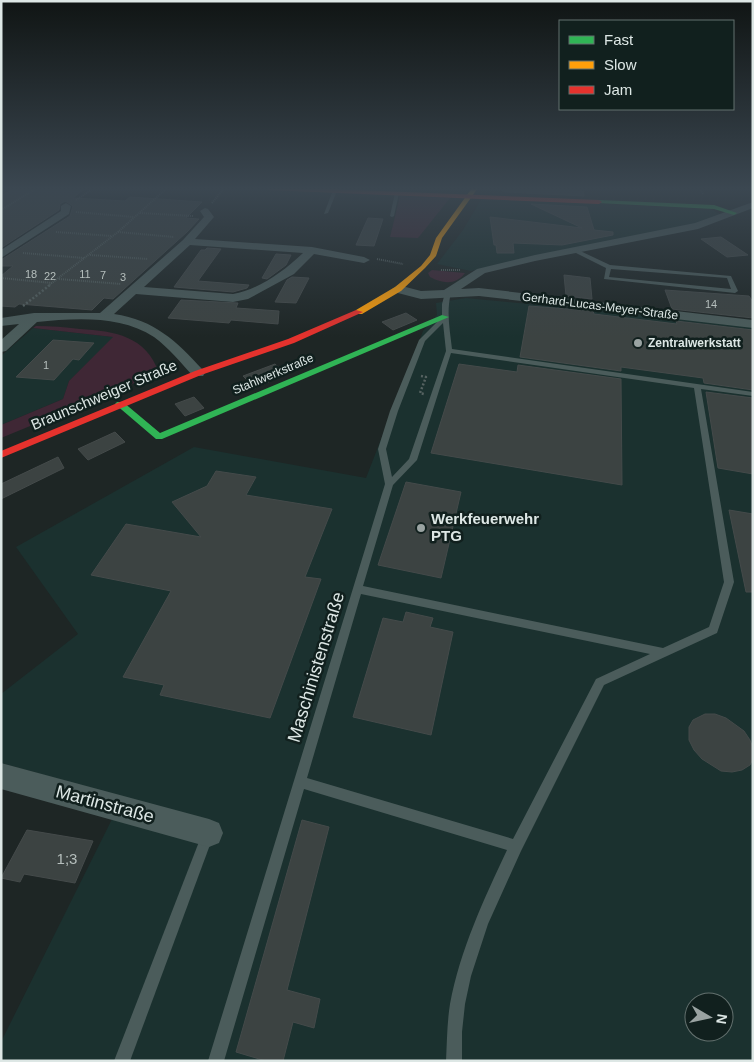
<svg xmlns="http://www.w3.org/2000/svg" width="754" height="1062" viewBox="0 0 754 1062" font-family="Arial,sans-serif">
<rect width="100%" height="100%" fill="#1e2625"/>
<g fill="#1b312f" fill-rule="evenodd">
<polygon points="482,198 711,209 721,215 695,224 471,271 437,264 463,230"/>
<path d="M466,298l287,28v735h-752v-19l122,-245 -122,-34v-69l77,-60 -62,-87 178,-100 172,31 57,-147 14,-16 -1,-12zM694,1002h30v30h-30z"/>
<polygon points="33,328 114,337 69,381 63,399 1,425 1,356"/>
</g>
<g fill="#3f2735">
<polygon points="400,196 450,198 418,238 390,237"/>
<path d="M432,270l33,3c-9,12 -22,11 -35,4l-2,-4z"/>
<path d="M36,326c15,0 29,1 44,3 35,2 66,7 79,44l-158,65v-13l62,-26 6,-18 44,-44 -80,-9z"/>
</g>
<g fill="#3c4342" stroke="#444a4a">
<polygon points="15,188 83,190 73,198 125,201 130,197 202,202 186,218 199,219 187,232 113,299 104,298 92,310 19,304 15,307 1,306 1,276 13,266 1,266 1,260 70,216 73,206 65,201 60,204 59,210 1,248 1,196"/>
<polygon points="496,188 583,191 584,196 506,192"/>
<polygon points="531,204 587,207 594,230 613,232 613,235 562,245 513,243 514,253 497,253 496,245 494,245 490,217 582,228"/>
<polygon points="368,218 383,219 374,246 356,245"/>
<polygon points="721,237 748,255 727,257 701,239"/>
<polygon points="207,248 221,249 198,281 249,285 247,288 233,292 174,287 201,250 205,250"/>
<polygon points="276,254 291,255 286,265 267,279 262,278"/>
<polygon points="564,275 590,278 592,299 566,296"/>
<polygon points="292,277 309,278 296,303 275,302 287,280"/>
<polygon points="665,290 749,296 753,302 753,318 672,309"/>
<polygon points="181,300 238,303 236,308 279,311 278,324 231,320 229,323 168,318"/>
<polygon points="529,306 593,311 594,314 677,324 676,321 753,330 753,390 704,383 703,378 621,367 621,371 520,357"/>
<polygon points="406,313 417,320 393,330 382,322"/>
<polygon points="53,340 94,343 79,360 73,359 54,380 16,377"/>
<polygon points="275,364 286,374 255,388 243,376"/>
<polygon points="459,364 517,372 518,365 621,379 622,485 431,453"/>
<polygon points="706,392 753,398 753,474 718,468"/>
<polygon points="194,397 204,408 185,416 175,404"/>
<polygon points="115,432 125,442 88,460 78,449"/>
<polygon points="58,457 64,468 1,499 1,484"/>
<polygon points="216,471 256,477 246,495 332,509 305,577 321,579 270,718 160,695 164,685 123,677 171,591 91,575 126,524 201,537 172,502 207,486"/>
<polygon points="406,482 461,492 441,578 378,565"/>
<polygon points="729,510 753,514 753,592 746,592"/>
<polygon points="406,612 433,618 430,627 453,632 431,735 353,717 383,618 403,622"/>
<polygon points="705,714 715,714 726,718 744,731 750,740 753,748 753,759 750,765 742,770 732,772 721,771 702,759 694,750 689,740 689,727 693,720"/>
<polygon points="302,820 329,827 287,990 320,999 314,1028 293,1022 283,1061 266,1061 236,1052"/>
<polygon points="27,830 93,841 75,883 24,874 20,882 1,878"/>
</g>
<g fill="none" stroke-linecap="round" stroke-linejoin="round">
<g stroke="#566261" stroke-width="2" stroke-dasharray="1 1" stroke-linecap="butt">
<polyline points="699,188 703,194"/>
<polyline points="76,200 94,188"/>
<polyline points="212,203 224,188"/>
<polyline points="1,210 37,188"/>
<polyline points="76,212 134,217"/>
<polyline points="140,213 193,216"/>
<polyline points="56,232 112,236"/>
<polyline points="118,232 174,237"/>
<polyline points="23,253 84,258"/>
<polyline points="90,255 148,259"/>
<polyline points="377,259 403,264"/>
<polyline points="441,270 460,270"/>
<polyline points="1,278 52,283"/>
<polyline points="59,279 121,284"/>
<polyline points="48,286 118,232 167,188"/>
</g>
<g stroke="#566261" stroke-width="2.5" stroke-dasharray="2 2" stroke-linecap="butt">
<polyline points="23,306 50,285"/>
<polyline points="421,376 426,377 420,393 424,394"/>
</g>
<g fill="#4b5c5b" fill-rule="evenodd">
<polygon points="333,190 337,191 328,213 324,214"/>
<polygon points="397,192 399,193 394,216 392,217 390,216 395,193"/>
<path d="M572,249h4l34,16 121,11 7,15 -3,2 -131,-14 2,-11 -34,-17zM611,269l116,9 4,11 -122,-12z"/>
<path d="M448,291l3,2c-5,19 -1,37 1,56l301,43v4l-52,-7 33,193 -17,51 -113,52 -83,166 -33,73 -17,52 -6,28 -3,28v29h-16c1,-19 1,-38 4,-57 10,-54 34,-105 57,-154l-203,-61 -80,272h-16l177,-577 -7,-35 12,-38 29,-71 23,-23v-13l3,-11zM443,323l3,28 -37,108 -17,18 -6,-28 12,-38 27,-70zM451,353l243,35 30,194 -15,45 -46,21 -300,-62 30,-101 24,-25zM361,594l289,60 -54,25 -83,160 -206,-61z"/>
<polygon points="208,828 212,830 214,834 130,1061 114,1061 202,834 204,830"/>
</g>
<g fill="#4b5c5b" fill-rule="evenodd">
<polygon points="753,202 753,208 698,229 535,261 485,273 461,289 479,288 753,320 753,328 479,296 421,299 394,292 392,289 398,285 421,291 444,290 477,269 535,255 695,223"/>
<polygon points="66,203 71,206 69,214 1,258 1,250 61,211 61,206"/>
<path d="M205,208l3,1 6,8 -19,22 117,8 52,10 6,3 -6,3 -50,-9 -20,20 -46,25 -15,3 -97,-8 -22,20c41,6 62,27 89,56l2,3 -2,3h-10c-12,-13 -24,-28 -39,-39 -33,-22 -79,-19 -117,-15l-31,29 -5,1v-12l18,-16 -18,2v-8l33,-5h66l83,-73 21,-23 -4,-6zM190,245l113,8c-19,18 -43,36 -70,41l-89,-7z"/>
<polygon points="1,763 209,819 219,823 223,833 219,843 209,847 1,789"/>
</g>
<g fill="#30b455" fill-rule="evenodd">
<polygon points="599,200 714,205 737,213 734,215 714,209 597,203"/>
<polygon points="442,315 449,317 162,439 156,439 115,404 117,402 123,402 160,433"/>
</g>
<polygon fill="#ff9f0a" fill-rule="evenodd" points="472,188 478,188 442,238 436,256 425,268 401,291 362,314 356,314 356,310 395,287 421,266 430,255 436,238"/>
<g fill="#e5322d" fill-rule="evenodd">
<polygon points="265,188 307,188 599,200 602,202 599,204 268,190"/>
<polygon points="356,310 363,312 294,343 201,375 1,458 1,451 195,371 288,339"/>
</g>
</g>
<linearGradient id="sky" x2="0" y2="1"><stop stop-color="#101514"/><stop offset="0.56" stop-color="#3b4751"/><stop offset="1" stop-color="#3b4751" stop-opacity="0"/></linearGradient>
<rect width="754" height="337" fill="url(#sky)"/>
<g fill="#9aa3a2" stroke="#11201e" stroke-width="2">
<circle cx="638" cy="343" r="5"/>
<circle cx="421" cy="528" r="5"/>
</g>
<g text-anchor="middle" stroke-width="5" stroke-linejoin="round" paint-order="stroke">
<g font-size="11" fill="#b5bebc">
<text x="31" y="278">18</text>
<text x="85" y="278">11</text>
<text x="103" y="279">7</text>
<text x="50" y="280">22</text>
<text x="123" y="281">3</text>
<text x="711" y="308">14</text>
<text x="46" y="369">1</text>
</g>
<g font-size="12" fill="#dde7e5" stroke="#11201e">
<text transform="translate(600 306) rotate(7)" y="4">Gerhard-Lucas-Meyer-Straße</text>
<text transform="translate(273 374) rotate(-23)" y="4">Stahlwerkstraße</text>
</g>
<g font-size="12" font-weight="bold" fill="#dde7e5" stroke="#11201e" text-anchor="start">
<text x="648" y="347">Zentralwerkstatt</text>
</g>
<g font-size="15" fill="#dde7e5" stroke="#11201e">
<text transform="translate(104 395) rotate(-23)" y="5">Braunschweiger Straße</text>
</g>
<g font-size="15" font-weight="bold" fill="#dde7e5" stroke="#11201e" text-anchor="start">
<text x="431" y="524">Werkfeuerwehr<tspan x="431" dy="17">PTG</tspan></text>
</g>
<g font-size="15" fill="#b5bebc">
<text x="67" y="864">1;3</text>
</g>
<g font-size="18" fill="#dde7e5" stroke="#11201e">
<text transform="translate(316 667) rotate(-73)" y="6">Maschinistenstraße</text>
<text transform="translate(105 804) rotate(15)" y="6">Martinstraße</text>
</g>
</g>
<rect width="754" height="1062" fill="none" stroke="#dde7e5" stroke-width="5"/>
<rect x="559" y="20" width="175" height="90" fill="#11201e" stroke="#63706e"/>
<rect x="569" y="36" width="25" height="8" fill="#30b455" stroke="#63706e"/>
<text x="604" y="45" font-size="15" fill="#dde7e5">Fast</text>
<rect x="569" y="61" width="25" height="8" fill="#ff9f0a" stroke="#63706e"/>
<text x="604" y="70" font-size="15" fill="#dde7e5">Slow</text>
<rect x="569" y="86" width="25" height="8" fill="#e5322d" stroke="#63706e"/>
<text x="604" y="95" font-size="15" fill="#dde7e5">Jam</text>
<g transform="translate(709 1017) rotate(99)"><circle r="24" fill="#11201e" stroke="#63706e"/>
<path d="M0-4L9 19L0 12L-9 19Z" fill="#9aa3a2"/>
<text y="-8" font-size="14" font-weight="bold" text-anchor="middle" fill="#dde7e5">N</text>
</g>
</svg>
